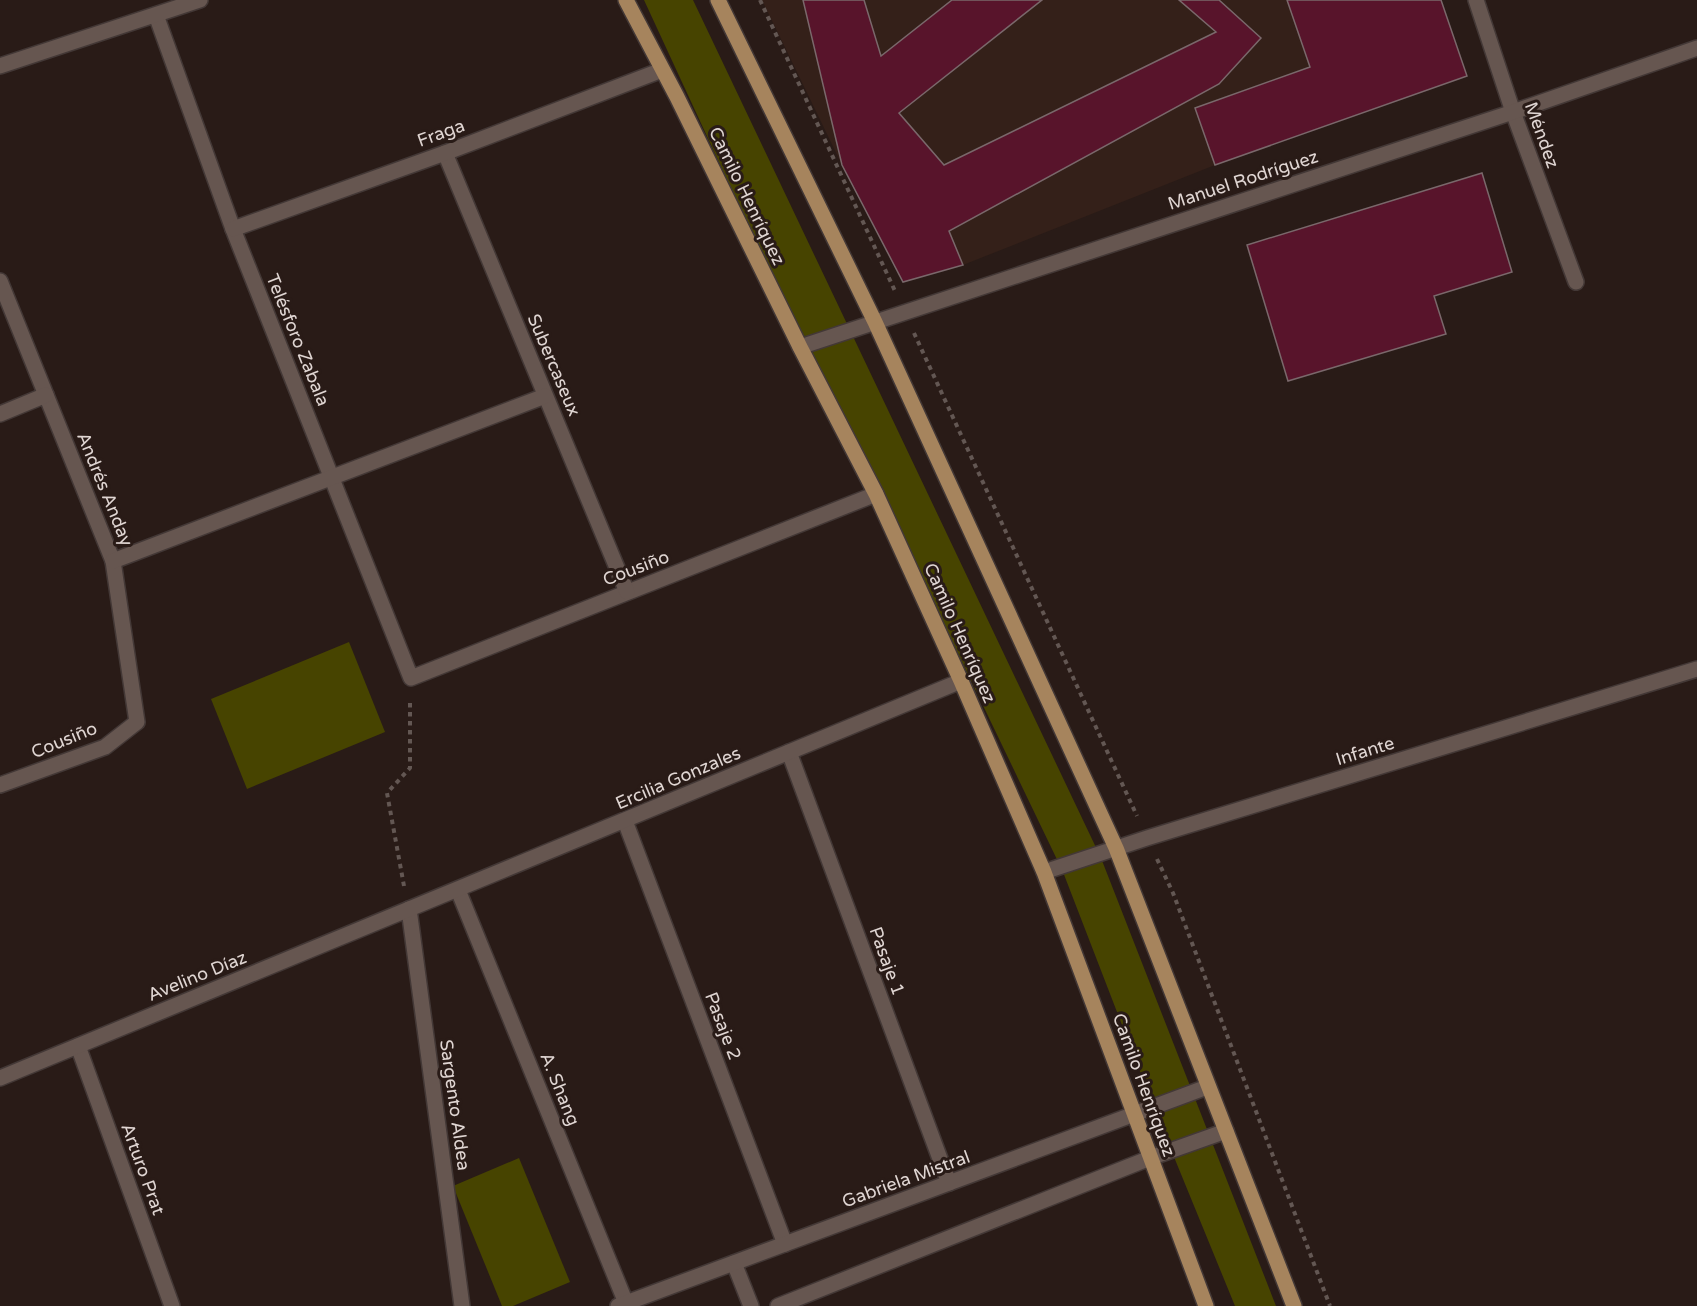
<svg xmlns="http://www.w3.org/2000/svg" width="1697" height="1306" viewBox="0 0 1697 1306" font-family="'Varela Round',sans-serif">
<rect width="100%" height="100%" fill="#291b17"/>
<polygon fill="#342019" points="762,0 1441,0 1467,76 1215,165 963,265 903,282 842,165"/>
<g fill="#474400">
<polygon points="644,0 693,0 1101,858 1276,1306 1235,1306 1156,1113 1063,872 880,491 804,346"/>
<polygon points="349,642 385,732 247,789 211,699"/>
<polygon points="519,1158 570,1282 513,1306 502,1306 453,1186"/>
</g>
<g fill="#58142b" stroke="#7a686b" stroke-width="1.5">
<polygon points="803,0 864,0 881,56 952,0 1042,0 899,113 944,165 1216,32 1179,0 1219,0 1261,38 1219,84 949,231 963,265 903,282 842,165"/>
<polygon points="1287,0 1441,0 1467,76 1215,165 1195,108 1310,67"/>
<polygon points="1482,173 1512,272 1434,296 1446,334 1288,381 1247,245"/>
</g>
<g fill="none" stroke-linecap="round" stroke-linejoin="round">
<g stroke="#433836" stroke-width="18">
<g id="minor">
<polyline points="1476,0 1513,112 1576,282"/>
<polyline points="156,15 233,229 411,678 876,494"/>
<polyline points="0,66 200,0"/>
<polyline points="445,153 627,592"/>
<polyline points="233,229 445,153 662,70"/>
<polyline points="0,281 113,561 137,722 105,747 0,785"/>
<polyline points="800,347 1513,112 1697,48"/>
<polyline points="0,414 46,395"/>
<polyline points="113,561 545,396"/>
<polyline points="789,752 949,1183"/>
<polyline points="625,821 785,1244"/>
<polyline points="1044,872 1147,838 1697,669"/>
<polyline points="458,890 626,1303"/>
<polyline points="409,909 462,1306"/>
<polyline points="78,1046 172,1306"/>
<polyline points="0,1078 961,681"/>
<polyline points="734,1263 751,1306"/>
<polyline points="618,1306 1207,1087"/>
<polyline points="778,1306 1150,1158 1226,1131"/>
</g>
</g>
<g stroke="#433836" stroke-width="18">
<g id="major">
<polyline points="626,0 677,97 800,347 876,494 961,681 1044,872 1206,1306"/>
<polyline points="718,0 875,322 1116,848 1294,1306"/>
</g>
</g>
<g stroke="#635753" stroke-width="4" stroke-dasharray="4.5 4.5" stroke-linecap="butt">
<polyline points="760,0 895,291"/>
<polyline points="914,333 1137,816"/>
<polyline points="1157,859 1173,893 1330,1306"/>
<polyline points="404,886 387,793 410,768 410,699"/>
</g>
<use href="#minor" stroke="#665650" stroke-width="15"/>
<use href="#major" stroke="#a6845d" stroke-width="15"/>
</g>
<g text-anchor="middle" stroke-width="6" stroke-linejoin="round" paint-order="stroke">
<g font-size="18" fill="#e0d6d3" stroke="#291b17">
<text transform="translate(441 133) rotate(-20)" y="6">Fraga</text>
<text transform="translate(1542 135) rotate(70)" y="6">Méndez</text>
<text transform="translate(1243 180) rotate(-18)" y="6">Manuel Rodríguez</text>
<text transform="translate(747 196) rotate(64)" y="6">Camilo Henríquez</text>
<text transform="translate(298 340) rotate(68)" y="6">Telésforo Zabala</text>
<text transform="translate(554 365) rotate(67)" y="6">Subercaseux</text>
<text transform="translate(105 489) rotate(68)" y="6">Andrés Anday</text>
<text transform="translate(636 568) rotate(-21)" y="6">Cousiño</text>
<text transform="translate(960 633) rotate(66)" y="6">Camilo Henríquez</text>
<text transform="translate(64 740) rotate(-22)" y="6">Cousiño</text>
<text transform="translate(1365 751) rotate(-17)" y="6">Infante</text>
<text transform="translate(678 778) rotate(-23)" y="6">Ercilia Gonzales</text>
<text transform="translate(887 961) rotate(70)" y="6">Pasaje 1</text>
<text transform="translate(197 976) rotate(-22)" y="6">Avelino Díaz</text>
<text transform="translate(723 1026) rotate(69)" y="6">Pasaje 2</text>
<text transform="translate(1144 1085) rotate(70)" y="6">Camilo Henríquez</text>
<text transform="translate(560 1089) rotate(68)" y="6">A. Shang</text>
<text transform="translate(455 1105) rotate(82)" y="6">Sargento Aldea</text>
<text transform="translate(143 1169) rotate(70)" y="6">Arturo Prat</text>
<text transform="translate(906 1179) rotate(-20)" y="6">Gabriela Mistral</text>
</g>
</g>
</svg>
